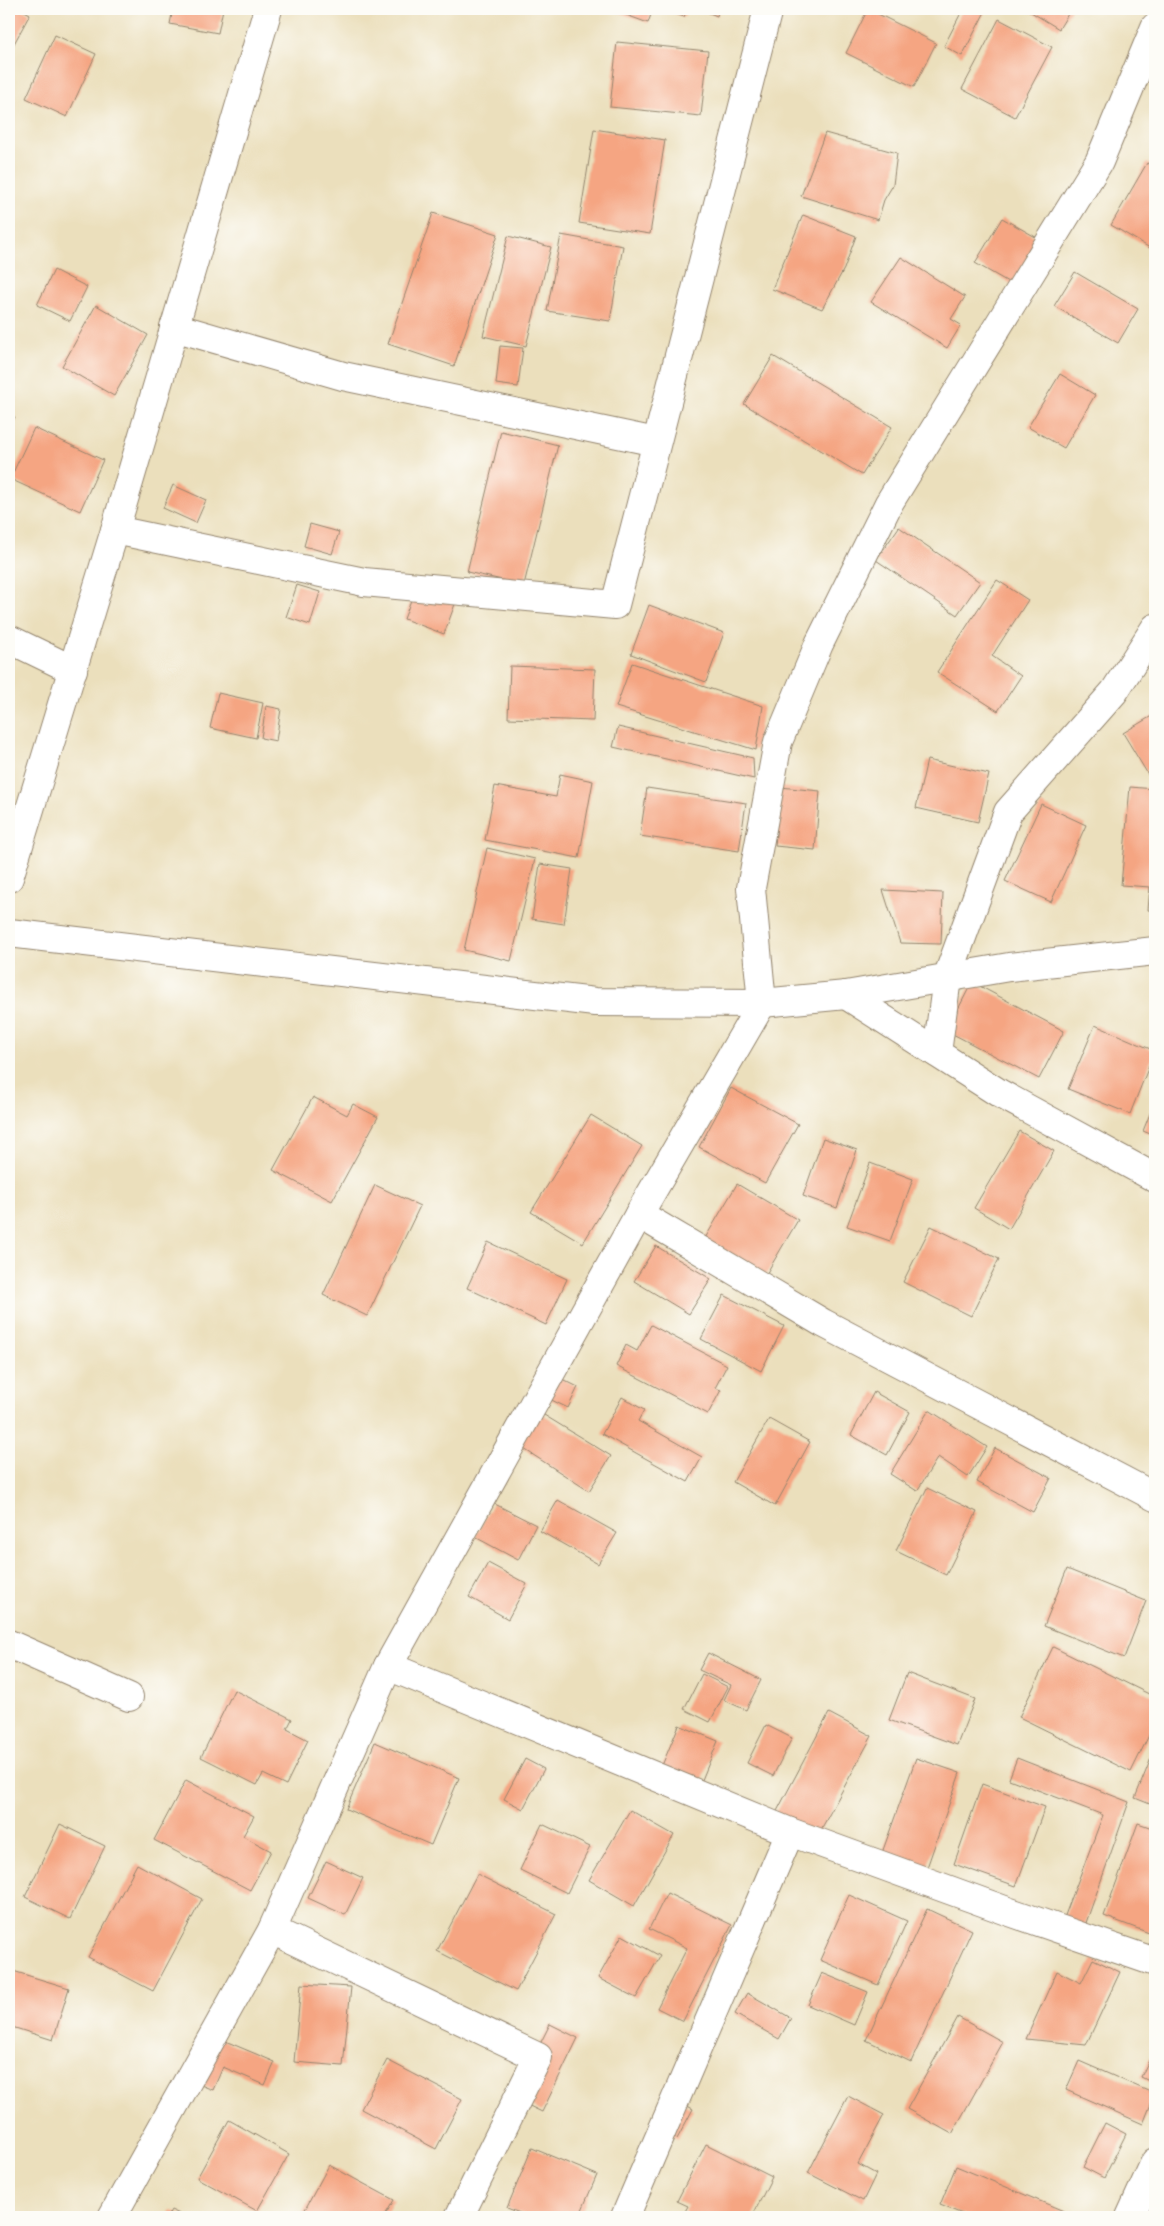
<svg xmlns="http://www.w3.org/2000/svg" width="1164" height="2226" viewBox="0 0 1164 2226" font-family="'IM FELL Great Primer',serif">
<rect width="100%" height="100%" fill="#fdfcf7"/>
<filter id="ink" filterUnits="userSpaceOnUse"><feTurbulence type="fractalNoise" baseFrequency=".02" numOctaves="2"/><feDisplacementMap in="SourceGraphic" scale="10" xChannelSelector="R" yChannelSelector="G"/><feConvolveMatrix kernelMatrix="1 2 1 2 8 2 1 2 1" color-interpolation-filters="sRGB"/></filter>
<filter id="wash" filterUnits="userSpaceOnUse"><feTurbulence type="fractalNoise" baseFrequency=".0096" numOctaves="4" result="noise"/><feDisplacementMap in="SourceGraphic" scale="20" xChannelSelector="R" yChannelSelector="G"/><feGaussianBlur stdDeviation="1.12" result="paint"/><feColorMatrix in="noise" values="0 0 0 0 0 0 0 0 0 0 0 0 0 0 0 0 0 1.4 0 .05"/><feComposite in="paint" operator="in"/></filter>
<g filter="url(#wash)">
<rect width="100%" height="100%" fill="#ebdfbc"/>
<g id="blocks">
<g fill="#f5a582">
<polygon points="9,9 21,9 30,14 9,53"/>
<polygon points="173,9 223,9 218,33 170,24"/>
<polygon points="610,9 653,9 648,23"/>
<polygon points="662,9 687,9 684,17"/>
<polygon points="699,9 719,9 717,16"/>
<polygon points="868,9 936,43 914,87 846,53"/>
<polygon points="963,9 986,10 962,56 944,46"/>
<polygon points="1026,9 1071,9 1059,29"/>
<polygon points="999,19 1052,47 1015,117 962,89"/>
<polygon points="55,35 96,54 67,117 26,98"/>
<polygon points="617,42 708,51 701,116 610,107"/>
<polygon points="594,129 665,140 650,234 579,223"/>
<polygon points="825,133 897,153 893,185 884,200 878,220 801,196"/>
<polygon points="1147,163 1155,167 1155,251 1111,225"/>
<polygon points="433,213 498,234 454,366 388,344"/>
<polygon points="803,215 856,236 844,269 822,309 772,289"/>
<polygon points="1002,218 1048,244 1022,290 975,263"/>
<polygon points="561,235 623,246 610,321 547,311"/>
<polygon points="508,236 551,247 526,346 483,336"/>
<polygon points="901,257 965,297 951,319 961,325 947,348 871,302"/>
<polygon points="54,270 87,287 70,321 37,305"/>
<polygon points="1075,272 1138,309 1118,343 1054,306"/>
<polygon points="96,305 148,335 114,396 62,366"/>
<polygon points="500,346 523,348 518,387 496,384"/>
<polygon points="773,356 892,427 862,475 744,404"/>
<polygon points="1060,374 1095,395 1064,448 1028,427"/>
<polygon points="9,413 15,417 9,428"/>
<polygon points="34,428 103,460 80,511 10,479"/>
<polygon points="501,431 558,445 524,585 467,572"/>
<polygon points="173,485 206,500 196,523 163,508"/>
<polygon points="310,524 339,532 332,554 304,546"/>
<polygon points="899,527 980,582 957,615 876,560"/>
<polygon points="997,580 1028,600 992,656 1021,676 998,711 937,672"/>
<polygon points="418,581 458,596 444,634 404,619"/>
<polygon points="297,585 320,592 310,625 286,617"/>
<polygon points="649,605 724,633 706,682 631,654"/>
<polygon points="632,663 763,706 756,750 616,707"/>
<polygon points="510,666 595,669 593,721 508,718"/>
<polygon points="218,693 263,703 256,738 210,728"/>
<polygon points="266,706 281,709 276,741 261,738"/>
<polygon points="1155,714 1155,779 1152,781 1123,733"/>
<polygon points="618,727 753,758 754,779 613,747"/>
<polygon points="927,760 989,774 978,822 916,808"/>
<polygon points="560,774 593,781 579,858 485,840 495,786 556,797"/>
<polygon points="780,787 820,791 815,850 775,846"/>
<polygon points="1130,787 1155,789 1155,911 1148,910 1150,887 1121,885"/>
<polygon points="647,788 746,803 739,851 640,836"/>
<polygon points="1041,804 1086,825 1051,902 1005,881"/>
<polygon points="487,848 535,859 511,961 464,950"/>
<polygon points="540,864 572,869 564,924 532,919"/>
<polygon points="883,890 943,893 941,944 900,943"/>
<polygon points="972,982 1064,1031 1039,1079 947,1031"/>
<polygon points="1095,1025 1155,1051 1130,1114 1068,1089"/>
<polygon points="731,1088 798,1124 765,1183 699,1147"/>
<polygon points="313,1097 347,1115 353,1104 378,1117 332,1201 273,1170"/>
<polygon points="1155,1101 1155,1136 1143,1131"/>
<polygon points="591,1115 642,1146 583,1243 531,1212"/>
<polygon points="1019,1131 1054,1151 1009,1229 974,1208"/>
<polygon points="823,1138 857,1150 837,1208 803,1196"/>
<polygon points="870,1163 913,1179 890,1241 847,1226"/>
<polygon points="737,1184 798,1220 765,1276 704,1240"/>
<polygon points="375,1185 420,1206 367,1316 323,1295"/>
<polygon points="931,1226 999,1259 971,1316 903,1282"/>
<polygon points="488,1242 567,1279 546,1325 467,1288"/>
<polygon points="656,1246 711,1279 689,1314 634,1281"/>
<polygon points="724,1295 784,1326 761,1371 701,1339"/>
<polygon points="651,1325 727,1365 715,1388 721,1390 708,1414 616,1366 626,1345 637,1351"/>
<polygon points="550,1373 578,1387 568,1408 539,1394"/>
<polygon points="874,1392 910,1412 887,1455 851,1435"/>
<polygon points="622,1397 644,1410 638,1421 702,1457 688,1482 602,1434"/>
<polygon points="531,1407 611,1456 589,1491 510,1440"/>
<polygon points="929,1410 987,1447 968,1477 938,1457 917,1491 890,1474"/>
<polygon points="769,1419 810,1442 775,1506 733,1482"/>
<polygon points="995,1448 1051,1478 1033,1512 977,1482"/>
<polygon points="927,1488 977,1512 946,1575 896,1551"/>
<polygon points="558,1500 617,1533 598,1564 540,1531"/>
<polygon points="493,1503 536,1525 518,1560 475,1537"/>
<polygon points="488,1563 527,1584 508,1619 469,1597"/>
<polygon points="1067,1569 1146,1601 1124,1658 1044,1626"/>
<polygon points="1053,1647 1155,1697 1155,1723 1131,1772 1019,1717"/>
<polygon points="708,1653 761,1680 746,1710 724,1700 731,1685 699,1670"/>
<polygon points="907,1673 975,1699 957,1745 889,1720"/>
<polygon points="702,1674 728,1687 710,1722 684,1709"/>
<polygon points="234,1690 292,1719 287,1729 308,1740 286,1785 263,1774 257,1785 201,1757"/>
<polygon points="829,1713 872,1736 818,1835 776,1813"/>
<polygon points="679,1725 718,1741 697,1792 658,1775"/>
<polygon points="766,1725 792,1738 773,1776 747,1763"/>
<polygon points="375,1742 459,1778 431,1845 346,1809"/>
<polygon points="1152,1756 1155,1758 1155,1806 1135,1798"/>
<polygon points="916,1758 960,1773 923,1879 878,1864"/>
<polygon points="1017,1758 1129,1802 1082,1934 1061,1926 1103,1815 1009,1779"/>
<polygon points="525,1759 544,1769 523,1809 504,1799"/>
<polygon points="186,1780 254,1816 243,1836 271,1851 250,1890 154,1840"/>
<polygon points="982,1784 1045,1807 1016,1886 954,1864"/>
<polygon points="630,1810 674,1835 634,1906 589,1880"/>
<polygon points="1138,1823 1155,1829 1155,1916 1149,1933 1104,1916"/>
<polygon points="60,1824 105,1846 70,1919 25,1897"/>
<polygon points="542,1824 590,1847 567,1893 520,1870"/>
<polygon points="326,1861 363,1878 345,1915 308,1898"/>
<polygon points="137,1864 202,1899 153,1991 88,1957"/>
<polygon points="477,1874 556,1914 516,1991 437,1951"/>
<polygon points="667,1893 732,1925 683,2021 657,2008 687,1948 649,1929"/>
<polygon points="849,1895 907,1921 878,1985 820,1960"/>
<polygon points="927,1909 972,1930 911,2062 866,2040"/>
<polygon points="622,1935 660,1956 636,1998 598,1978"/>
<polygon points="1093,1959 1120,1972 1086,2045 1026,2039 1057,1971 1081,1983"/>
<polygon points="13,1971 69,1988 53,2040 9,2026 9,1983"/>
<polygon points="822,1973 868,1992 854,2025 808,2005"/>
<polygon points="301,1984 351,1987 343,2066 294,2062"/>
<polygon points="747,1993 791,2018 779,2039 735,2014"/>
<polygon points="958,2017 1003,2042 952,2134 907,2109"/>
<polygon points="550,2024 578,2038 542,2112 513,2098"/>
<polygon points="211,2035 275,2062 265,2085 223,2067 213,2090 191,2081"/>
<polygon points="1155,2048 1155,2084 1141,2077"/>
<polygon points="387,2060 462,2099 436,2149 361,2109"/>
<polygon points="1079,2061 1155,2094 1143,2124 1066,2090"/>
<polygon points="848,2096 884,2115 858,2164 876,2174 863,2201 808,2173"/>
<polygon points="678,2101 693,2109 677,2139 662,2130"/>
<polygon points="229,2120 289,2154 257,2211 197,2178"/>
<polygon points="1105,2123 1126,2134 1104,2178 1083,2167"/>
<polygon points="706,2144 772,2177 752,2217 682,2217 688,2206 677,2201"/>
<polygon points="532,2148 597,2175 579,2217 530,2217 507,2208"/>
<polygon points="329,2165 394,2200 384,2217 301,2217"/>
<polygon points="956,2166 1078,2217 970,2217 940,2205"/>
<polygon points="171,2210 186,2217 167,2217"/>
</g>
</g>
</g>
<g filter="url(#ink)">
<use href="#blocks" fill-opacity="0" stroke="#93846d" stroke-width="1"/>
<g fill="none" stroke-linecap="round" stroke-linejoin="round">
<g stroke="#93846d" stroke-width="30">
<g id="minor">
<polyline points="174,327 343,376 656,442"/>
<polyline points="115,530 364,582 615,605 768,9"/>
<polyline points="9,639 73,670"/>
<polyline points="9,878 115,530 268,9"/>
<polyline points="9,933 595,1002 762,1003 846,995 1009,967 1155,951"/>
<polyline points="846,995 999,1093 1155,1178"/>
<polyline points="937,1053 947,978 1008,812 1114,692 1155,628"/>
<polyline points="639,1214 823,1323 1155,1497"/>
<polyline points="9,1644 129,1697"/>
<polyline points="388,1666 790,1832 1010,1912 1155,1962"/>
<polyline points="272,1930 538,2057 459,2217"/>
<polyline points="112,2217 272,1930 388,1666 639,1214 762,1003 751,888 778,742 819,644 889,503 1099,162 1155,27"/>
<polyline points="625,2217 790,1832"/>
<polyline points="1130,2217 1155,2162"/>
</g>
</g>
<use href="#minor" stroke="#fff" stroke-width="28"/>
</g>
</g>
<rect width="1164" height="2226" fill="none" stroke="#fdfcf7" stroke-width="30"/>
</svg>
